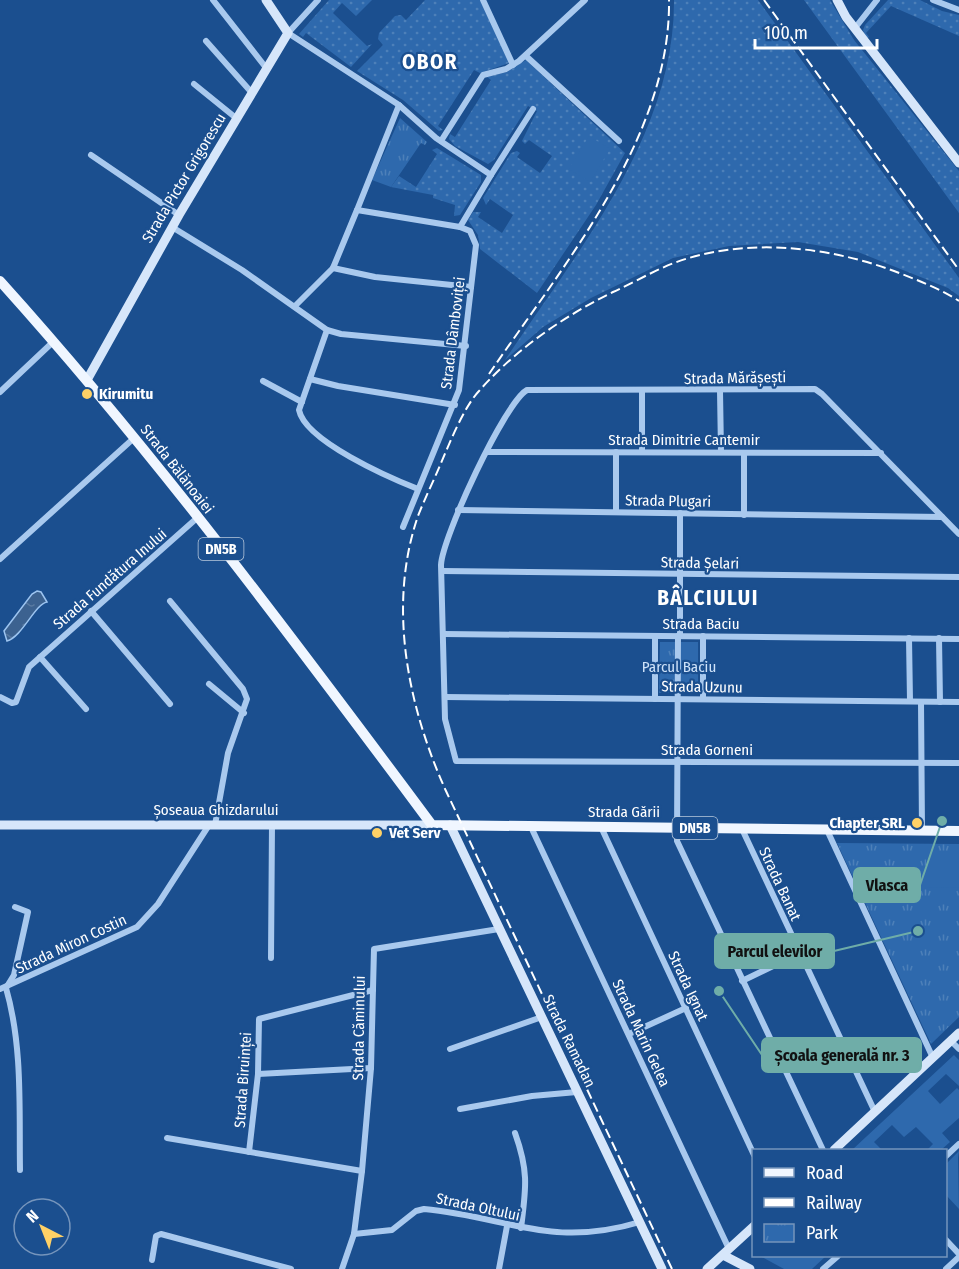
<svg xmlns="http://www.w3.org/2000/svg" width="959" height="1269" viewBox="0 0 959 1269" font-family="'Fira Sans Condensed',sans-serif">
<defs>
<pattern id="grass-dots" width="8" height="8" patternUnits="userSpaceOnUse" patternTransform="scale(1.5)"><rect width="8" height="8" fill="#2e69ad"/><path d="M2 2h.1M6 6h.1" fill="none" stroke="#4d80b9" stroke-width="1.8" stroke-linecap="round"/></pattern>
<pattern id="park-tufts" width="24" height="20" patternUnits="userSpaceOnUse" patternTransform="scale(1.5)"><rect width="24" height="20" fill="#2e69ad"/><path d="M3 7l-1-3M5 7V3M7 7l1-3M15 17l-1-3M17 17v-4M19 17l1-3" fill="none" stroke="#4d80b9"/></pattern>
<pattern id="water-ripples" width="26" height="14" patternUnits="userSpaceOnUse" patternTransform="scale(1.5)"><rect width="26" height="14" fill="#3c6290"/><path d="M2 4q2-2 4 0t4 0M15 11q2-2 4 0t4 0" fill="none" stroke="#597aa1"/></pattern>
</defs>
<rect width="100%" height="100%" fill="#1b4f8f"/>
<g fill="url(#grass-dots)">
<polygon points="329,0 372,0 356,16 342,3 333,13 367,46 372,44 351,67 306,33 303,37 299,34"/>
<polygon points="425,0 480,0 509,63 480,73 474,70 438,126 443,130 439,131 403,100 357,71 383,45 378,39 379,33 395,16 401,15 406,20"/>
<path d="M674,0h84l201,278v18l-11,-8 -90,-36 -60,-10 -69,4 -56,12 -82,40 -48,29 -38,33c71,-107 170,-225 169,-360z"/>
<polygon points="804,0 830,0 854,40 959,171 959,213"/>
<polygon points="888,0 920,0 942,11 959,15 959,36 891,6 866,33 869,37 866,39 863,30 865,25"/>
<polygon points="526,60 625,153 596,205 537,293 480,249 478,235 468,220 473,212 481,212 478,217 502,233 513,215 490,199 486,205 483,198 511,153 517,151 520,153 517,157 540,173 552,156 529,140 525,144 522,141 537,111 528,106 494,160 488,164 455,146 449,139 450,134 455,137 491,80 487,77 507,72"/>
<polygon points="437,148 481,175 481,182 460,215 454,216 455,205 433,198 433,195 391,187 399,176 416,187 437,154 432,150"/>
</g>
<g fill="url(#park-tufts)">
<polygon points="400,118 427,142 425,145 421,143 391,187 372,180"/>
<polygon points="660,642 698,642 698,693 659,693"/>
<polygon points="837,843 959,844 959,1017 931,1044"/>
</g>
<g fill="#2e69ad">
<polygon points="589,136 610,149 590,182 569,169"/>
<polygon points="926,858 959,858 959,888 926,887"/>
<polygon points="954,1055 959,1060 959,1086 946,1074 928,1091 940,1104 957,1088 959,1090 959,1118 942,1133 950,1142 941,1150 927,1150 933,1144 916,1127 904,1137 892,1125 874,1142 882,1150 852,1150"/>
<polygon points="959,1151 958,1158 959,1209 946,1195 946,1164"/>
<polygon points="760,1256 826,1256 812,1269 784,1269"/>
</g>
<path fill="url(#water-ripples)" stroke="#9cc4f0" stroke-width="1.5" d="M37,591l4,1 6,10c-12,2 -25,35 -40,39l-3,-10 28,-37z"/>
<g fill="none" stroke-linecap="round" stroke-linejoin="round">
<g stroke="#a9c9ee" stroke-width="6">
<polyline points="213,0 267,69"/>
<polyline points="318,0 288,33 399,105 436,138 491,175 533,109"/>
<polyline points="483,0 513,65"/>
<polyline points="933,0 959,10"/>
<polyline points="855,28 877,0"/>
<polyline points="206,41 252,93"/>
<polyline points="526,56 619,141"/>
<polyline points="194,84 236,118"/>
<polyline points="441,141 483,75 506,69 519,61 585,0"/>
<polyline points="91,155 179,215"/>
<polyline points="357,210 399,105"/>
<polyline points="172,227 242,270 327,330 341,334 466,346"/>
<polyline points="333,268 375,277 471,287"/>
<polyline points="295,306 333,268 357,210 460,227"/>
<path d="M327,330l-28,80c6,31 91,68 119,79"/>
<polyline points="310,379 338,386 455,405"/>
<polyline points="263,381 302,402"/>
<polyline points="642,390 642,452"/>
<polyline points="720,391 721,452"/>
<polyline points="0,392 54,341"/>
<polyline points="487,452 881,453"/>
<polyline points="744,453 744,515"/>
<polyline points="458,510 942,517"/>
<polyline points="616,512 616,452"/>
<polyline points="403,527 459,390 476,245 470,231 460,227 491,175"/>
<path d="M959,534l-137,-140 -7,-5 -288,1c-22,12 -85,148 -86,175l4,154 11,42 503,2"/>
<polyline points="0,559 134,438"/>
<polyline points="442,571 959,577"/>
<polyline points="170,601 243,689 247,699 228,753 215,825"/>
<polyline points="91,611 170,704"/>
<polyline points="444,634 959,639"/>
<polyline points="678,636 677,841 823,1150"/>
<polyline points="680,636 680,513"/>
<polyline points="909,638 910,701"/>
<polyline points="939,638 940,702"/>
<polyline points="40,657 86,709"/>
<polyline points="209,684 244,713"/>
<polyline points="0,697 12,703 16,702 29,667 197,518"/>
<polyline points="445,697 959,702"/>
<polyline points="655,699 655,636"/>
<polyline points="703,699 703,636"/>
<polyline points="921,702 922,831"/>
<polyline points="531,827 729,1249"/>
<polyline points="601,827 754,1155"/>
<polyline points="742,829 875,1112"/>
<polyline points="827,830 933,1058"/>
<path d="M15,907l13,5 -14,63 -8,13c17,59 13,122 14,182"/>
<polyline points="271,958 272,824"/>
<polyline points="742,981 800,953"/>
<polyline points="0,989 137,927 158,904 209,825"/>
<polyline points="629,1034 686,1008"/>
<polyline points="951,1041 959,1049"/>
<polyline points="450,1049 542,1017"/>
<polyline points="258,1074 371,1068"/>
<polyline points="460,1109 532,1096 577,1092"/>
<path d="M515,1133c14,39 11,55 6,95"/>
<polyline points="167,1138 362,1171"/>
<polyline points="249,1152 258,1074 259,1019 373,990"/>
<polyline points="946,1156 959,1144"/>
<path d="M354,1234l38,-4 24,-19 8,-2c85,8 126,40 216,13"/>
<polyline points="946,1240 959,1254"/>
<polyline points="152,1260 156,1236 161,1234 291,1269"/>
<polyline points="342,1269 354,1234 362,1171 371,1068 374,949 499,929"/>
<polyline points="499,1269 507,1226"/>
<polyline points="823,1269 838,1256"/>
<polyline points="946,1269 959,1257"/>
</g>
<g stroke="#d6e6fa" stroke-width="9">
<polyline points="837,0 846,17 959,163"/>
<polyline points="87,380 179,215 288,33 266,0"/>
<polyline points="0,825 432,825"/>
<polyline points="450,825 662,1269"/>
<polyline points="834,1150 959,1033"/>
<polyline points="723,1255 750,1269"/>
<polyline points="707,1269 754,1226"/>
</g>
<path stroke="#f0f6ff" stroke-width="10" d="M0,281c155,172 294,359 432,544l527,6"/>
<g stroke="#fff" stroke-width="2" stroke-dasharray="10 4.5" stroke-linecap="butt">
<polyline points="764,0 959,270"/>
<path d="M489,374c73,-107 182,-237 180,-374"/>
<path d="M672,1269l-226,-478c-38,-84 -59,-185 -28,-275 7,-18 16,-36 23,-53 9,-21 23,-56 38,-72 36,-41 85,-75 134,-99 20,-9 40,-21 61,-29 69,-26 153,-17 220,8 23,9 45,17 65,30"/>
</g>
</g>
<g fill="#ffd166" stroke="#1b4f8f" stroke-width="2">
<circle cx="87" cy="394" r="6"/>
<circle cx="917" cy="823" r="6"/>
<circle cx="377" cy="833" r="6"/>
</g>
<g text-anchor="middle" stroke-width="4.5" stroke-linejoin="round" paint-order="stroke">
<g fill="#1b4f8f" stroke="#bbcadd" stroke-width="1.5">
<rect x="198.5" y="538" width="45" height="22" rx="4.5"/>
<rect x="672.5" y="817" width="45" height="22" rx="4.5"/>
</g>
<g font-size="14" font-weight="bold" fill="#fff">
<text x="221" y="554">DN5B</text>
<text x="695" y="833">DN5B</text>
</g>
<g font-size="15" fill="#fff" stroke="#1b4f8f">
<text transform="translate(184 178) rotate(-59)" y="5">Strada Pictor Grigorescu</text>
<text transform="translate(453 333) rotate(-83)" y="5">Strada Dâmboviței</text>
<text transform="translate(735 378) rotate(-1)" y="5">Strada Mărășești</text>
<text x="684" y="445">Strada Dimitrie Cantemir</text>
<text transform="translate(177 469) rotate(52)" y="5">Strada Bălănoaiei</text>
<text transform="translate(668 501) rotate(1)" y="5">Strada Plugari</text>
<text transform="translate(700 563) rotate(1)" y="5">Strada Șelari</text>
<text transform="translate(110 579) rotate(-41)" y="5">Strada Fundătura Inului</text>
<text x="701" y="629">Strada Baciu</text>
<text transform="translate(702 687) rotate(1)" y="5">Strada Uzunu</text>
<text x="707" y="755">Strada Gorneni</text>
<text x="216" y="815">Șoseaua Ghizdarului</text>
<text x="624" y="817">Strada Gării</text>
<text transform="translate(780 884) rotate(65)" y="5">Strada Banat</text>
<text transform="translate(71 944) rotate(-25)" y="5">Strada Miron Costin</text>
<text transform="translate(688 986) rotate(65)" y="5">Strada Ignat</text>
<text transform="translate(359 1028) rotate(-89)" y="5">Strada Căminului</text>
<text transform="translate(641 1033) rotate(65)" y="5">Strada Marin Gelea</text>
<text transform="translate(569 1041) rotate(64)" y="5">Strada Ramadan</text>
<text transform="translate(243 1080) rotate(-86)" y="5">Strada Biruinței</text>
<text transform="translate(478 1207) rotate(12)" y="5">Strada Oltului</text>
</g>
<g font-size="15" font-weight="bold" fill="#fff" stroke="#1b4f8f" text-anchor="start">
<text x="99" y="399">Kirumitu</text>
<text x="905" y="828" text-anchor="end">Chapter SRL</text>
<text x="389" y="838">Vet Serv</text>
</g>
<g font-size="15" fill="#cfe3fa" stroke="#1b4f8f">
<text x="679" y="672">Parcul Baciu</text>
</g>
<g font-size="21" font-weight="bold" letter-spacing="1.5" fill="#fff" stroke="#1b4f8f">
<text x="430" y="69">OBOR</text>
<text x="708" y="605">BÂLCIULUI</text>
</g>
</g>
<path fill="none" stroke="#6fada8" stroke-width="2" d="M942 821L920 885M918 931L834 951M719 991L762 1055"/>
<g fill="#6fada8" stroke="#1b4f8f" stroke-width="2">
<circle cx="942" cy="821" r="6"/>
<circle cx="918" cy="931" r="6"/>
<circle cx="719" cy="991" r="6"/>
</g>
<g fill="#6fada8" stroke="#6fada8" stroke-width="2">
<rect x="854" y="868" width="66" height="34" rx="6"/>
<rect x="715" y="934" width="119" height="34" rx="6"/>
<rect x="762" y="1038" width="159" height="34" rx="6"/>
</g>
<g font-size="16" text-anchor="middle" font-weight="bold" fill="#111">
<text x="887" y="891">Vlasca</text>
<text x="775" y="957">Parcul elevilor</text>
<text x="842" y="1061">Școala generală nr. 3</text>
</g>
<rect x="752" y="1149" width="195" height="108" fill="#1b4f8f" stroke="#7695bc" stroke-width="1.5"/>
<rect x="764" y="1168" width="30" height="9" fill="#f0f6ff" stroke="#7695bc" stroke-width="1.5"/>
<text x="806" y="1179" font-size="18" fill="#ffffff">Road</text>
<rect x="764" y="1198" width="30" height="9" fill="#ffffff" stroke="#7695bc" stroke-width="1.5"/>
<text x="806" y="1209" font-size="18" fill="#ffffff">Railway</text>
<rect x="764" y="1224" width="30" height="18" fill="url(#park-tufts)" stroke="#7695bc" stroke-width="1.5"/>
<text x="806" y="1239" font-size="18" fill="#ffffff">Park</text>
<g transform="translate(42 1227) rotate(318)"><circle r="28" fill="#1b4f8f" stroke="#7695bc" stroke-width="1.5"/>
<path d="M0-4.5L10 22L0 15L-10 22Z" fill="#ffd166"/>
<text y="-9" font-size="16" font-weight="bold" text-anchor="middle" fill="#ffffff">N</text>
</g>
<path d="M755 39v9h122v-9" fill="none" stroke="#ffffff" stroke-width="3"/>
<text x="764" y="39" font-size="18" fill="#ffffff" stroke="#1b4f8f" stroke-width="4.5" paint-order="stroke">100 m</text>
</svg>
